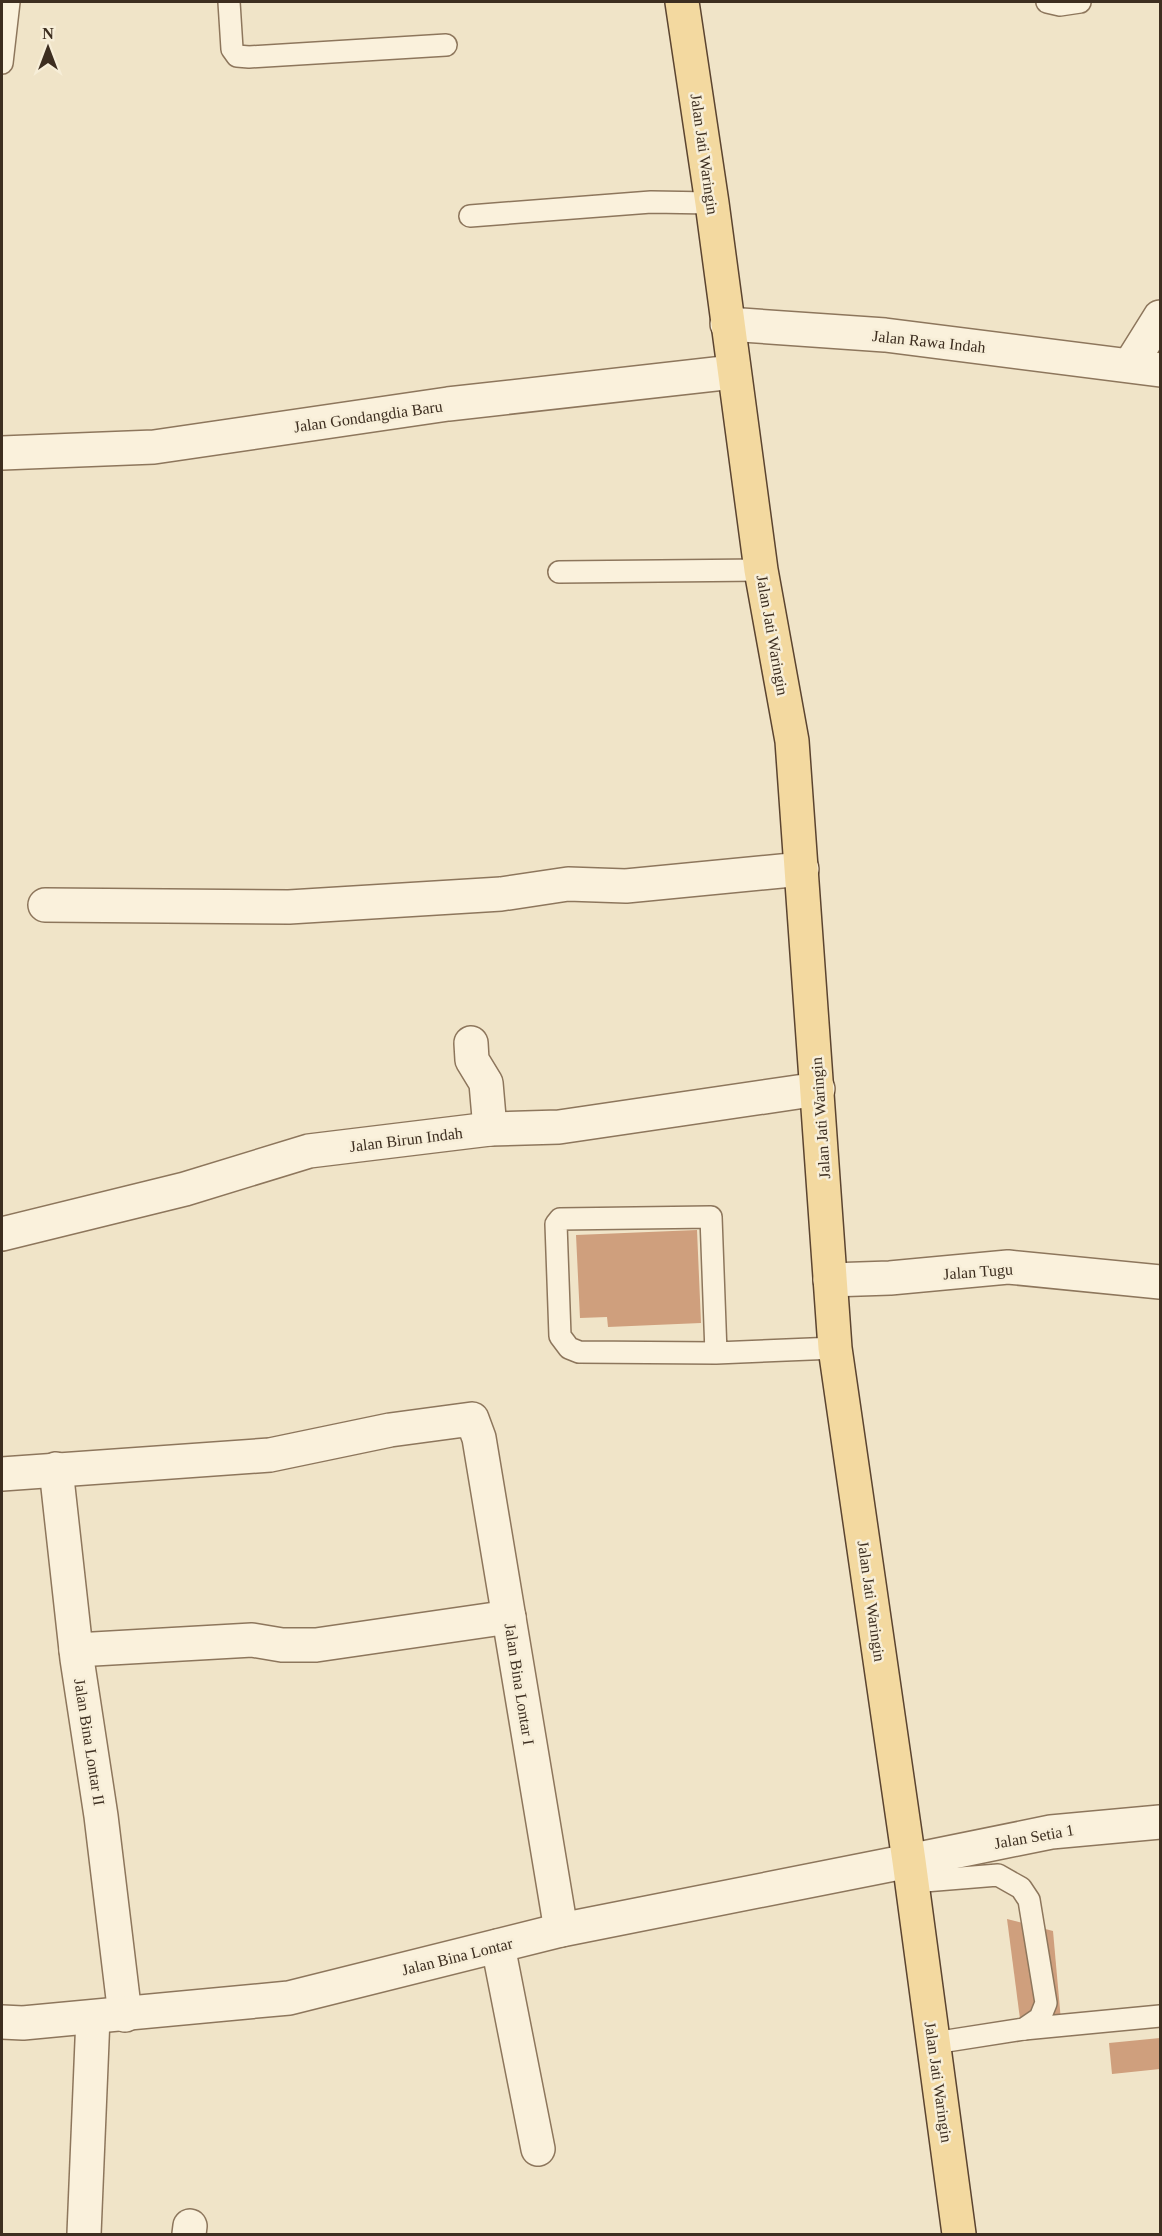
<svg xmlns="http://www.w3.org/2000/svg" width="1162" height="2236" viewBox="0 0 1162 2236" font-family="'Times New Roman',serif">
<rect width="100%" height="100%" fill="#f0e4c8"/>
<g fill="#cf9f7d">
<polygon points="697,1230 701,1323 608,1327 607,1317 580,1318 576,1235"/>
<polygon points="1007,1919 1053,1931 1062,2032 1020,2019"/>
<polygon points="1160,2038 1160,2069 1112,2074 1109,2043"/>
</g>
<g fill="none" stroke-linecap="round" stroke-linejoin="round">
<g stroke="#8d765c" stroke-width="24">
<g id="service">
<polyline points="229,2 232,49 237,56 249,57 446,45"/>
<polyline points="1047,2 1060,5 1080,2"/>
<polyline points="2,63 9,2"/>
<polyline points="470,216 651,202 712,203"/>
<polyline points="559,572 761,570"/>
<polyline points="716,1353 711,1217 560,1219 556,1224 560,1336 569,1348 579,1352 716,1353 835,1348"/>
<polyline points="912,1882 998,1875 1021,1888 1029,1900 1046,2003 1040,2018 1024,2029 934,2043"/>
<polyline points="1024,2029 1160,2016"/>
</g>
</g>
<g stroke="#8d765c" stroke-width="36">
<g id="minor">
<polyline points="727,324 885,335 1160,370"/>
<polyline points="1130,365 1160,317"/>
<polyline points="2,453 154,447 448,404 733,372"/>
<polyline points="45,905 289,907 501,894 568,884 626,886 802,869"/>
<polyline points="471,1043 472,1060 486,1083 490,1129"/>
<polyline points="2,1234 185,1189 309,1151 490,1129 559,1127 818,1089"/>
<polyline points="830,1280 890,1278 1008,1267 1160,1282"/>
<polyline points="56,1469 77,1659 101,1816 125,2015"/>
<polyline points="2,1474 270,1455 390,1430 472,1419 479,1438 561,1930"/>
<polyline points="76,1650 252,1640 282,1645 316,1645 509,1617"/>
<polyline points="498,1946 538,2149"/>
<polyline points="2,2022 23,2023 289,1998 561,1930 909,1861"/>
<polyline points="84,2234 93,2017"/>
<polyline points="189,2234 190,2226"/>
</g>
</g>
<g stroke="#8d765c" stroke-width="36">
<polyline id="tertiary" points="909,1861 1051,1832 1160,1822"/>
</g>
<g stroke="#5b4430" stroke-width="36">
<polyline id="primary" points="682,2 712,203 761,570 792,741 835,1348 909,1861 959,2234"/>
</g>
<use href="#service" stroke="#faf1dc" stroke-width="21"/>
<use href="#minor" stroke="#faf1dc" stroke-width="33"/>
<use href="#tertiary" stroke="#faf1dc" stroke-width="33"/>
<use href="#primary" stroke="#f3d9a0" stroke-width="33"/>
</g>
<g text-anchor="middle" stroke-width="5" stroke-linejoin="round" paint-order="stroke">
<g font-size="16" fill="#3d2e20" stroke="#f7eed8">
<text transform="translate(705 154) rotate(82)" y="6">Jalan Jati Waringin</text>
<text transform="translate(929 341) rotate(6)" y="6">Jalan Rawa Indah</text>
<text transform="translate(368 416) rotate(-8)" y="6">Jalan Gondangdia Baru</text>
<text transform="translate(773 635) rotate(80)" y="6">Jalan Jati Waringin</text>
<text transform="translate(820 1118) rotate(-94)" y="6">Jalan Jati Waringin</text>
<text transform="translate(406 1139) rotate(-7)" y="6">Jalan Birun Indah</text>
<text transform="translate(978 1271) rotate(-4)" y="6">Jalan Tugu</text>
<text transform="translate(872 1601) rotate(82)" y="6">Jalan Jati Waringin</text>
<text transform="translate(520 1684) rotate(81)" y="6">Jalan Bina Lontar I</text>
<text transform="translate(90 1742) rotate(81)" y="6">Jalan Bina Lontar II</text>
<text transform="translate(1034 1836) rotate(-10)" y="6">Jalan Setia 1</text>
<text transform="translate(457 1956) rotate(-14)" y="6">Jalan Bina Lontar</text>
<text transform="translate(939 2082) rotate(82)" y="6">Jalan Jati Waringin</text>
</g>
</g>
<rect width="1162" height="2236" fill="none" stroke="#3d2e20" stroke-width="6"/>
<g transform="translate(48 48)" stroke="#f7eed8" stroke-width="4.5" paint-order="stroke">
<path d="M0-4.5L10 22L0 15L-10 22Z" fill="#3d2e20"/>
<text y="-9" font-size="16" font-weight="bold" text-anchor="middle" fill="#3d2e20">N</text>
</g>
</svg>
